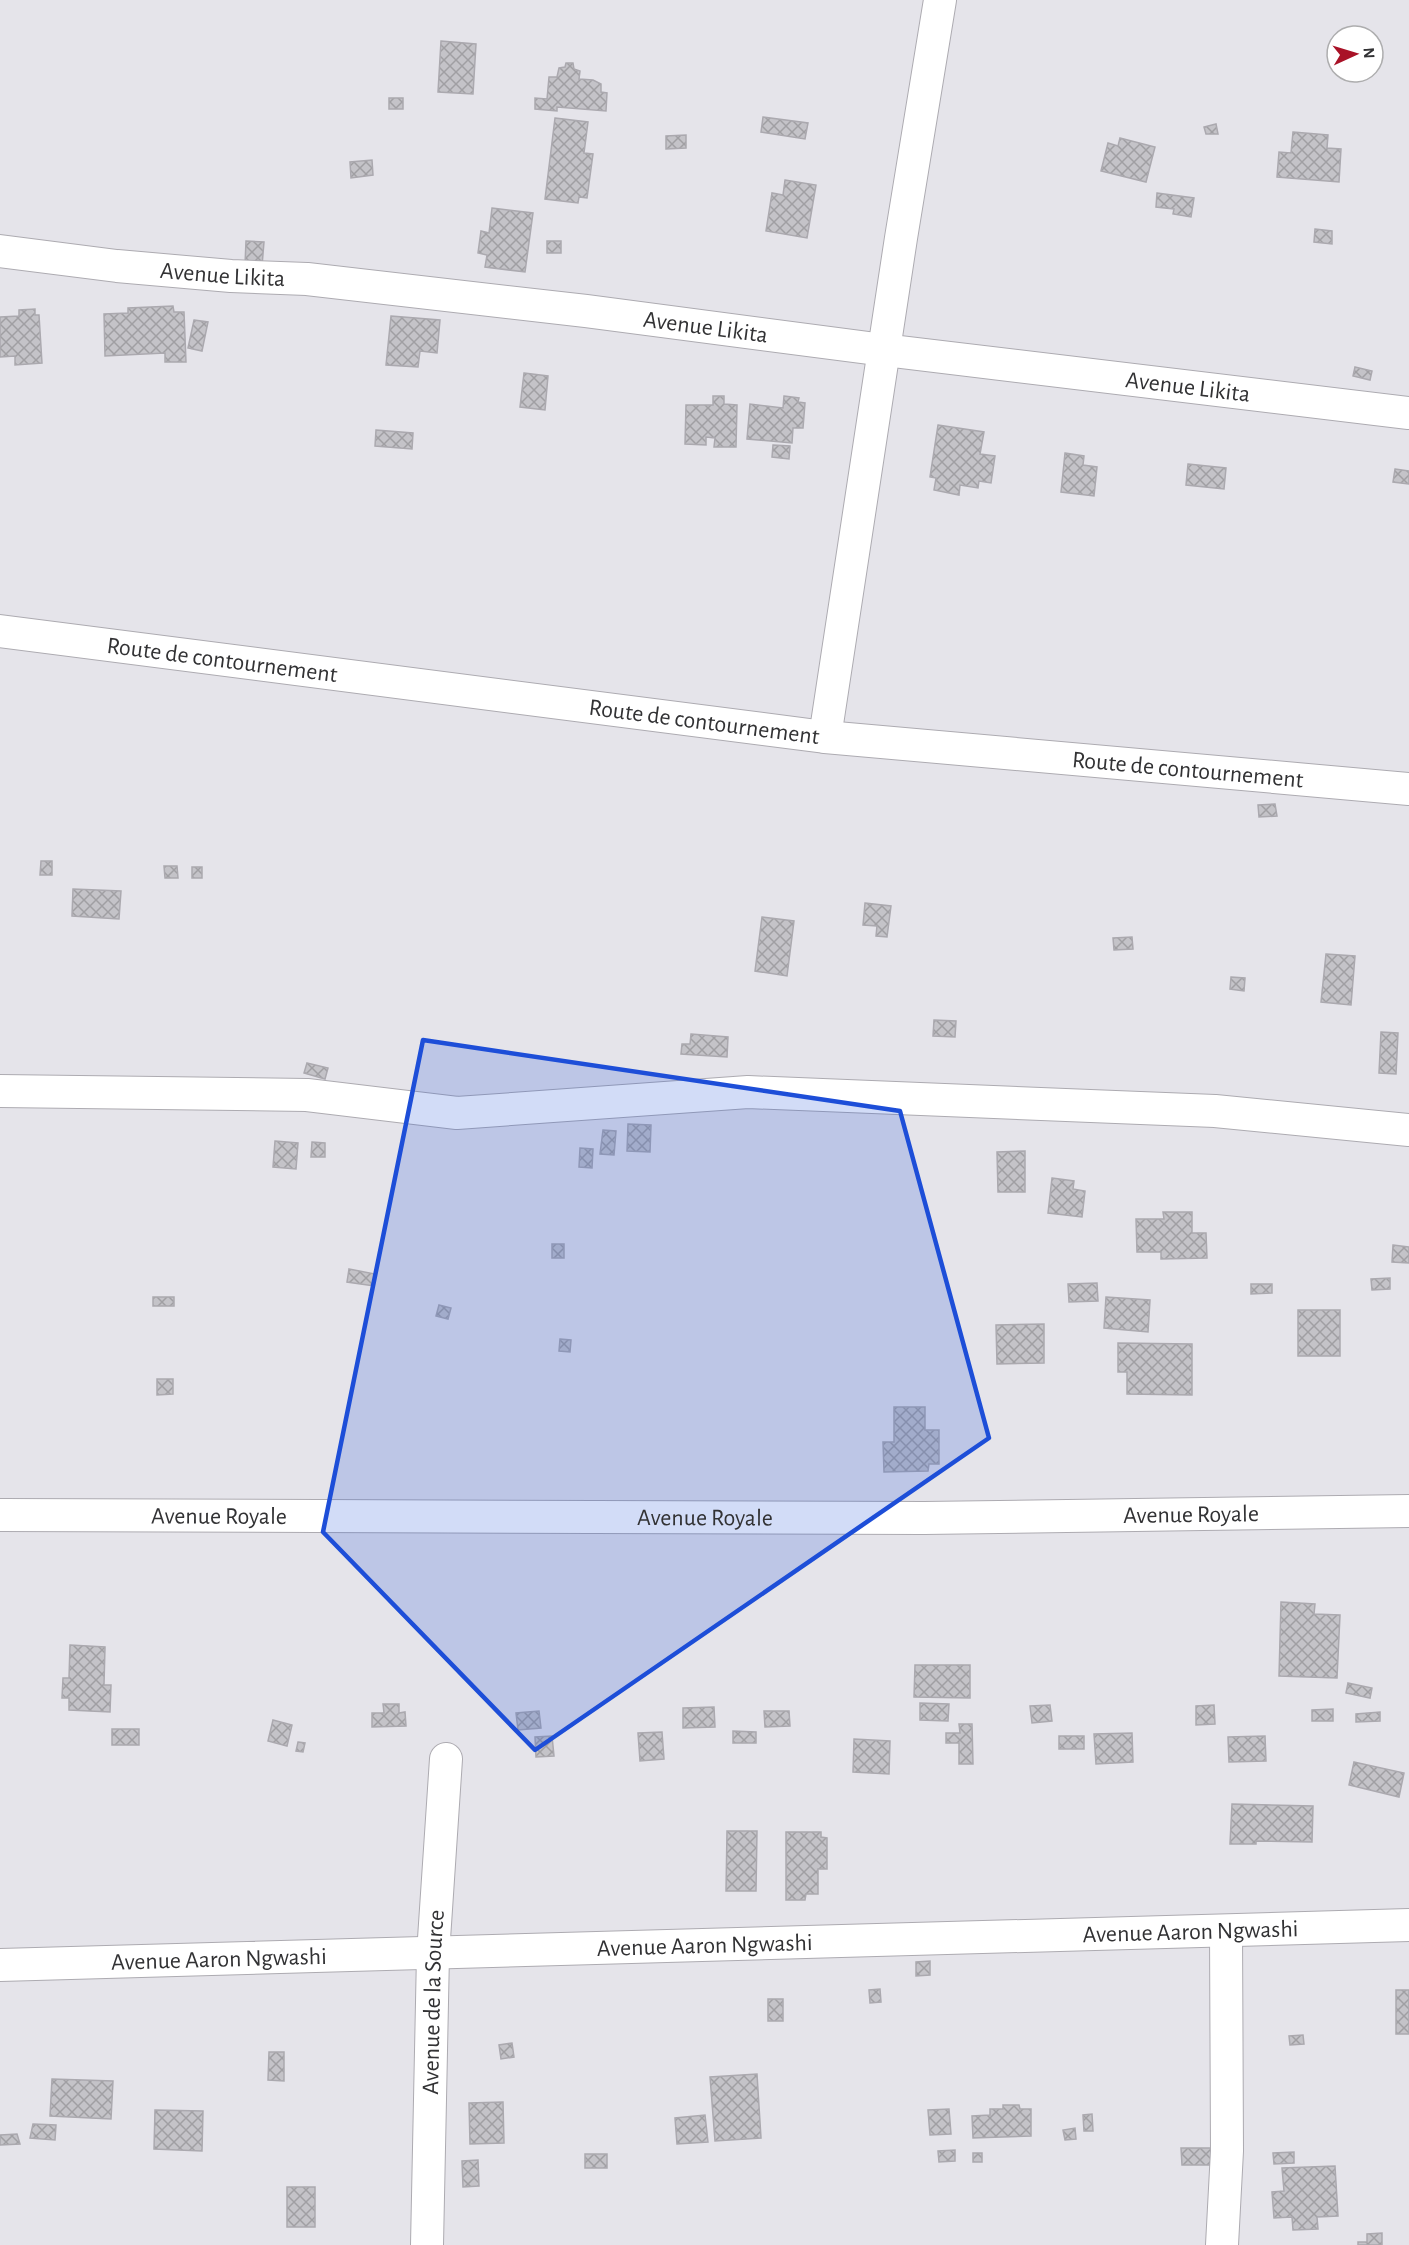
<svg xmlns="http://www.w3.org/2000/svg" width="1409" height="2245" viewBox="0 0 1409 2245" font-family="'Alegreya Sans',sans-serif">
<defs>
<pattern id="building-cross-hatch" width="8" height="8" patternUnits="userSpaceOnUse" patternTransform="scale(1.5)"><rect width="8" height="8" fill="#c4c3c8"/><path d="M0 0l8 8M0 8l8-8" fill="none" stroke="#a09fa3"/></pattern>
</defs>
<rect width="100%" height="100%" fill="#e5e4ea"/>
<g fill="url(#building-cross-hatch)" stroke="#aba9af" stroke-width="1.5">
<polygon points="441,41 476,44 473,94 438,92"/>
<polygon points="566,63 573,63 574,69 580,71 579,79 593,80 601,84 601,92 607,93 606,111 557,107 557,111 535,109 535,98 547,99 549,77 557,77 559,68 565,67"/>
<rect x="389" y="98" width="14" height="11"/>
<polygon points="763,117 808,123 805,139 761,132"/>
<polygon points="555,118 588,122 584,153 593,154 587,198 579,197 578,203 545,199"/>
<polygon points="1216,124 1218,134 1206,134 1204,127"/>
<polygon points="1293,132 1328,135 1327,148 1341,149 1339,182 1277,177 1279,152 1291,153"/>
<polygon points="686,135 686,148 666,149 666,136"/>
<polygon points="1120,138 1155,147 1146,182 1101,171 1108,143 1118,146"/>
<polygon points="372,160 373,175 351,178 350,162"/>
<polygon points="785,180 816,185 807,238 766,231 772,193 783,195"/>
<polygon points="1157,193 1194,198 1191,217 1173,214 1174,209 1156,207"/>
<polygon points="492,208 533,213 525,272 485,267 487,255 478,253 481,231 489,233"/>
<polygon points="1315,229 1332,231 1332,244 1314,242"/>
<polygon points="246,241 264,242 262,266 245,265"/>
<rect x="547" y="241" width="14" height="12"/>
<polygon points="173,306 174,312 184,312 186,362 165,362 165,353 105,356 104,314 128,313 128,308"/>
<polygon points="35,309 35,315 39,315 42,363 15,365 15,356 0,357 0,317 19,316 19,310"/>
<polygon points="391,316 440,320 437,353 420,351 418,367 386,365"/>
<polygon points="194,320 208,322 202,351 188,348"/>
<polygon points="1355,367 1372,371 1370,380 1353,376"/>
<polygon points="524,373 548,376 545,410 520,407"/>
<polygon points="713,396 724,396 724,404 737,405 736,447 714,447 715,438 706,437 706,445 685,444 686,405 713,405"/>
<polygon points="784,396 799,398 798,402 805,403 803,428 793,428 792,443 747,439 750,404 783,408"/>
<polygon points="938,425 984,432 980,454 995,456 991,483 979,481 978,488 960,485 959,495 934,490 936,478 930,477"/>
<polygon points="376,430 413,433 412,449 375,446"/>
<polygon points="773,445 790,446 789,459 772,457"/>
<polygon points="1065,453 1084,456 1083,465 1097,467 1094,496 1061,492"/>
<polygon points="1188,464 1226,468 1224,489 1186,485"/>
<polygon points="1395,469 1409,471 1409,484 1393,482"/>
<polygon points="1275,804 1277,816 1259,817 1258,805"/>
<polygon points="41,861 52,861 52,875 40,875"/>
<polygon points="164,866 177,866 178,878 165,878"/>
<rect x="192" y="867" width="10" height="11"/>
<polygon points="73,889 121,891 119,919 72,916"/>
<polygon points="865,903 891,906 887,937 876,936 877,926 863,925"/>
<polygon points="762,917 794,921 787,976 755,971"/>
<polygon points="1132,937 1133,949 1114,950 1113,938"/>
<polygon points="1326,954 1355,956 1351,1005 1321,1002"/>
<polygon points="1231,977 1245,978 1244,991 1230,989"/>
<polygon points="934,1020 956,1021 955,1037 933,1036"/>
<polygon points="1381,1032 1398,1033 1396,1074 1379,1073"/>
<polygon points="691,1034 728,1037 727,1057 681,1054 682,1044 690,1044"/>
<polygon points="307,1063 328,1068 325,1079 304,1073"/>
<polygon points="628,1124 651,1125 650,1152 627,1151"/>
<polygon points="603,1130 616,1131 614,1155 600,1154"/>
<polygon points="275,1141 298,1143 296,1169 273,1167"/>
<polygon points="312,1142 325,1143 325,1157 311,1157"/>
<polygon points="580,1148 593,1149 592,1168 579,1167"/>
<polygon points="1025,1151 1025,1192 998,1192 997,1152"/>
<polygon points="1052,1178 1074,1181 1073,1189 1085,1191 1082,1217 1048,1213"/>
<polygon points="1163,1212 1192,1212 1192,1233 1206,1233 1207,1258 1161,1259 1161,1252 1137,1252 1136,1219 1164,1219"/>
<rect x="552" y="1244" width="12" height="14"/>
<polygon points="1393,1245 1409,1247 1409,1263 1392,1262"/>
<polygon points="349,1269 375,1274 374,1286 347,1282"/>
<polygon points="1390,1278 1390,1289 1372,1290 1371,1279"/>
<polygon points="1097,1283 1098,1301 1069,1302 1068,1284"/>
<polygon points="1251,1284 1272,1284 1272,1293 1251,1294"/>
<rect x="153" y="1297" width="21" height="9"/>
<polygon points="1106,1297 1150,1300 1148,1332 1104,1328"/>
<polygon points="439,1305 451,1308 448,1319 436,1316"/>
<rect x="1298" y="1310" width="42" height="46"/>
<polygon points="1044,1324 1044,1363 997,1364 996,1325"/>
<polygon points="560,1339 571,1340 570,1352 559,1351"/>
<polygon points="1118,1343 1192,1344 1192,1395 1127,1394 1127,1372 1118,1372"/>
<polygon points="157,1379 173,1379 173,1394 157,1395"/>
<polygon points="894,1407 925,1407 925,1430 939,1430 939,1464 929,1464 928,1471 884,1472 883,1442 894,1442"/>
<polygon points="1281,1602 1315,1604 1314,1614 1340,1615 1337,1678 1279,1676"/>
<polygon points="70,1645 105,1647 104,1685 111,1685 110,1712 69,1710 69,1698 62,1698 63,1678 69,1678"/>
<polygon points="915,1665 970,1665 970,1698 914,1697"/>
<polygon points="1348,1683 1372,1688 1370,1698 1346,1693"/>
<polygon points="920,1703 949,1704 948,1721 920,1720"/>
<polygon points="383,1704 399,1704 399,1713 405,1712 406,1726 372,1727 372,1713 384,1713"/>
<polygon points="1050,1705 1052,1721 1032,1723 1030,1706"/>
<polygon points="1214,1705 1215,1724 1196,1725 1196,1706"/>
<polygon points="714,1707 715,1727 683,1728 683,1708"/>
<polygon points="1333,1709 1333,1721 1312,1721 1312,1710"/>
<polygon points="539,1711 541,1728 518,1730 516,1713"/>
<polygon points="764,1711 789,1711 790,1726 765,1727"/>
<polygon points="1380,1712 1380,1721 1356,1722 1356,1714"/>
<polygon points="273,1720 292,1725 287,1746 268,1741"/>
<polygon points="959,1724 972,1724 973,1764 959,1764 959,1743 946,1743 946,1733 960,1733"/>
<rect x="112" y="1729" width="27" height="16"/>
<polygon points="733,1731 756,1732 756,1743 733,1743"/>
<polygon points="662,1732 664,1759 640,1761 638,1733"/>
<polygon points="1132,1733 1133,1762 1096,1764 1094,1734"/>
<polygon points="552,1736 554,1756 536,1757 535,1737"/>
<rect x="1059" y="1736" width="25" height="13"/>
<polygon points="1265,1736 1266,1761 1229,1762 1228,1737"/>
<polygon points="854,1739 890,1741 889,1774 853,1772"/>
<polygon points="298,1742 305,1743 303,1752 296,1751"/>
<polygon points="1354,1762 1404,1773 1399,1797 1349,1785"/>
<polygon points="1232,1804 1313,1806 1312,1842 1256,1841 1256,1844 1230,1844"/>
<polygon points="727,1831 757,1831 756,1891 726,1891"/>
<polygon points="786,1832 821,1832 821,1837 827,1838 827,1869 818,1869 818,1894 806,1894 805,1900 786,1900"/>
<polygon points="930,1961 930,1975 916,1976 916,1962"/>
<polygon points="880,1989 881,2002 870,2003 869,1990"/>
<rect x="1396" y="1990" width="13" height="44"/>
<rect x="768" y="1999" width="15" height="22"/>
<polygon points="1303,2035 1304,2044 1290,2045 1289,2036"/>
<polygon points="512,2043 514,2057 501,2059 499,2045"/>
<polygon points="269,2052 284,2052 284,2081 268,2080"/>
<polygon points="757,2074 761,2138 715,2141 710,2077"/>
<polygon points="52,2079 113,2081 111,2119 50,2116"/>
<polygon points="503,2102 504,2143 470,2144 469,2103"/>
<polygon points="1003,2105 1019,2105 1020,2109 1031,2109 1031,2136 973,2138 972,2116 990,2115 990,2109 1003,2109"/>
<polygon points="949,2109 951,2134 930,2135 928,2110"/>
<polygon points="155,2110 203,2111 202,2151 154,2149"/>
<polygon points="1092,2114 1093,2131 1084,2131 1083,2115"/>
<polygon points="705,2115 708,2142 677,2144 675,2118"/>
<polygon points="33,2124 56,2125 55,2140 30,2138"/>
<polygon points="1075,2128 1076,2139 1065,2140 1063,2130"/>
<polygon points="17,2134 20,2144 0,2145 0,2135"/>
<polygon points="1181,2148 1217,2148 1217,2165 1182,2165"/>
<polygon points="955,2150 955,2161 939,2162 938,2151"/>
<polygon points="1294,2152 1294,2163 1274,2164 1273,2153"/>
<rect x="973" y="2153" width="9" height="9"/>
<rect x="585" y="2154" width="22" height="14"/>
<polygon points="478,2160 479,2186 463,2187 462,2161"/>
<polygon points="1335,2166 1338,2216 1317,2217 1318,2229 1293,2230 1292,2217 1274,2218 1272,2192 1284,2191 1282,2168"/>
<rect x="287" y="2187" width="28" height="40"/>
<polygon points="1382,2233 1382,2245 1358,2245 1358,2242 1367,2242 1367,2234"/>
</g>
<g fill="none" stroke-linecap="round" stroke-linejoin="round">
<g stroke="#adabb1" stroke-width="34">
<g id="minor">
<path id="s1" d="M0,251l117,15 114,10 76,3 279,32 298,39 525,63"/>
<path id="s2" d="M0,631l825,106 584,52"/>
<polyline points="825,737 901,238 940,0"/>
<polyline points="0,1091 307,1095 457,1113 748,1092 1215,1111 1409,1130"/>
<path id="s3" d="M0,1515l924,3 485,-7"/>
<path id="s4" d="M0,1965l1409,-40"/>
<path id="s5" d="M427,2245l6,-291 13,-195"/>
<polyline points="1222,2245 1227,2151 1226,1931"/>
</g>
</g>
<use href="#minor" stroke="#fff" stroke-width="32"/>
</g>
<path fill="#1d4ed8" fill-opacity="0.2" stroke="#1d4ed8" stroke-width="4.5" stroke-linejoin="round" d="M423,1040l477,71 89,327 -454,312 -212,-218z"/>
<g text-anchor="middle" stroke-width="4.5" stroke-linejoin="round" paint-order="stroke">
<g font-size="24" fill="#323234" stroke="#fff">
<text dy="8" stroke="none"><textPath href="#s1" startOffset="224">Avenue Likita</textPath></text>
<text dy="8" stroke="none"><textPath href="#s1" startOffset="710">Avenue Likita</textPath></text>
<text dy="8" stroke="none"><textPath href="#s1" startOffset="1196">Avenue Likita</textPath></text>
<text dy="8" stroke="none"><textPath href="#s2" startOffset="224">Route de contournement</textPath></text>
<text dy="8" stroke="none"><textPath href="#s2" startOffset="710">Route de contournement</textPath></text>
<text dy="8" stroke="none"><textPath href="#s2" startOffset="1196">Route de contournement</textPath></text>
<text dy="8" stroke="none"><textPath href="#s3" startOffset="1191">Avenue Royale</textPath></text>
<text dy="8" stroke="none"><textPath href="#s3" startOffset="219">Avenue Royale</textPath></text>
<text dy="8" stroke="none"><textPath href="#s3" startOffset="705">Avenue Royale</textPath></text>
<text dy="8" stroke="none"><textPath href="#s4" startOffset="1191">Avenue Aaron Ngwashi</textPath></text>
<text dy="8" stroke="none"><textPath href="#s4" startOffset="705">Avenue Aaron Ngwashi</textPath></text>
<text dy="8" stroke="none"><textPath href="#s4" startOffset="219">Avenue Aaron Ngwashi</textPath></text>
<text dy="8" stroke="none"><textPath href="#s5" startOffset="243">Avenue de la Source</textPath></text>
</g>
</g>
<g transform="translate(1355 54) rotate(86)"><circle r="28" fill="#ffffff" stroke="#adadae" stroke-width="1.5"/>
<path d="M0-4.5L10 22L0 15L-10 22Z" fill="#a91227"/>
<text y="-9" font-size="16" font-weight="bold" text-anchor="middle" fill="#323234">N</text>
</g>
</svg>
